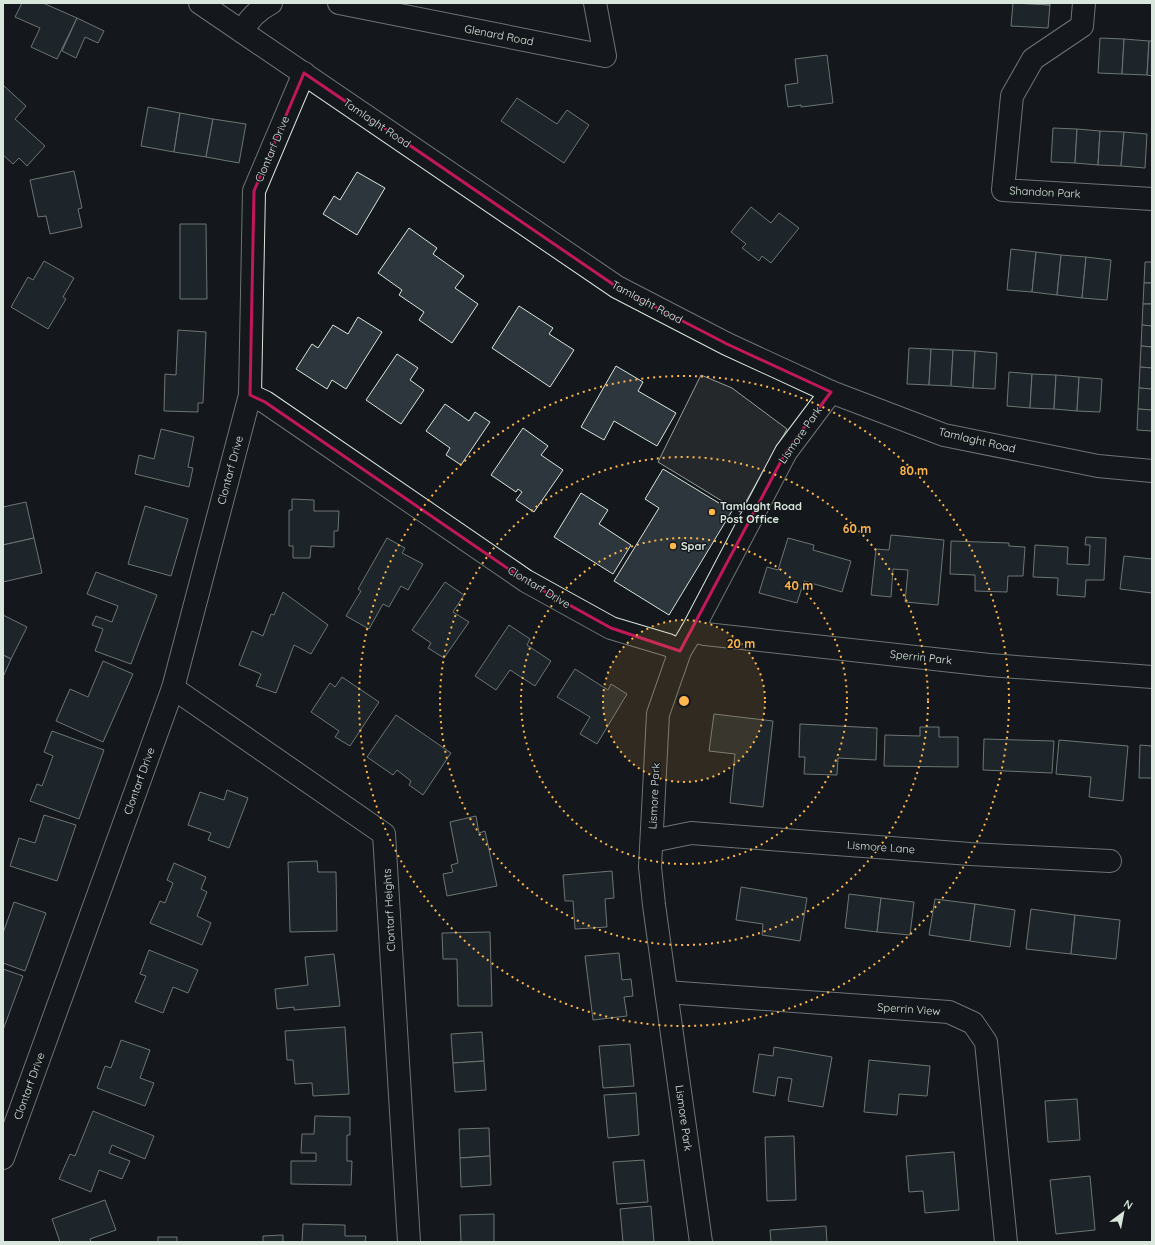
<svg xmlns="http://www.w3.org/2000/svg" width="1155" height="1245" viewBox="0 0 1155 1245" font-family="Quicksand,sans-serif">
<rect width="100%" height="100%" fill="#14181c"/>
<polygon fill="#24282b" stroke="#939e99" points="701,375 732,388 787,429 740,512 658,462"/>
<g fill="#2c363c" stroke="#d8e6dc">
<polygon points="22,3 43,3 77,18 57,59 31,47 40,28 15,17"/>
<polygon points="1013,3 1050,5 1048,28 1011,26"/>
<polygon points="1024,3 1050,3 1050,5"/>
<polygon points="77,18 104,31 98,43 85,37 76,58 62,51"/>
<polygon points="1100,38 1124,39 1122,74 1098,73"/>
<polygon points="1124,39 1149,41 1147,75 1122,74"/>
<polygon points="1149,41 1152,41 1152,76 1147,75"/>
<polygon points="827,55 833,103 801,107 801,105 788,107 785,85 798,83 795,59"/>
<polygon points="3,85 26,106 15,119 45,146 27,166 19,158 13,164 3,155"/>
<polygon points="517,98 557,124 567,110 589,125 564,163 501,121"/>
<polygon points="148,107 180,113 174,152 141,146"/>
<polygon points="180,113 213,119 206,157 174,152"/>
<polygon points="213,119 246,124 239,163 206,157"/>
<polygon points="1053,128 1077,129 1075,163 1051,162"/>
<polygon points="1077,129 1100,131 1098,165 1075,163"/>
<polygon points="1100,131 1124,132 1121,166 1098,165"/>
<polygon points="1124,132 1147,134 1145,168 1121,166"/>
<polygon points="74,171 82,208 78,209 82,227 50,234 46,216 38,217 30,180"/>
<polygon points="357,172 385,188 357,235 323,214 334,196 340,200"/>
<polygon points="751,207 771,223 779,213 799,228 771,263 762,256 759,261 742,248 746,244 731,232"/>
<polygon points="180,224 206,224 207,299 180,299"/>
<polygon points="409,228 437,248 433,254 464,276 455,288 478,304 452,343 419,320 424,312 399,295 402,290 378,273"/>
<polygon points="1011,249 1036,252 1032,292 1007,290"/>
<polygon points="1036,252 1061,255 1057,295 1032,292"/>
<polygon points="1061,255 1086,257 1082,298 1057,295"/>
<polygon points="1086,257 1111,260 1107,300 1082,298"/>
<polygon points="44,261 74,278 63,297 66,299 48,329 11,307 28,277 33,280"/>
<polygon points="1145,262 1152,262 1152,283 1144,283"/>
<polygon points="1144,283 1152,283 1152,304 1143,304"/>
<polygon points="1143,304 1152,304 1152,326 1142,325"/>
<polygon points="519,306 553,328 549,334 574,350 550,387 492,348"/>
<polygon points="358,317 382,332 346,389 332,380 327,389 296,369 312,344 318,348 333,325 348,334"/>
<polygon points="1142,325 1152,326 1152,347 1141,346"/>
<polygon points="178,330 206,332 203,403 198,403 198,412 164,411 165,374 176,375"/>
<polygon points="1141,346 1152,347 1152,368 1140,367"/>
<polygon points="909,348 931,349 929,385 907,384"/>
<polygon points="931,349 953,350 951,386 929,385"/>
<polygon points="953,350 975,351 973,388 951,386"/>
<polygon points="975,351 997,353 995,389 973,388"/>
<polygon points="397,354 418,368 410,380 424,390 401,424 366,400"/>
<polygon points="616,366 643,382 638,391 676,413 657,446 614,421 604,440 581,427"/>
<polygon points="1140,367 1152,368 1152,389 1139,388"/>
<polygon points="1009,372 1032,374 1030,408 1007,406"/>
<polygon points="1032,374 1056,375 1054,409 1030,408"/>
<polygon points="1056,375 1079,377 1077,411 1054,409"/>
<polygon points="1079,377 1102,379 1100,412 1077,411"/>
<polygon points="1139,388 1152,389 1152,410 1138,409"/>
<polygon points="445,404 469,421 475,412 490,422 461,465 446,455 450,448 426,431"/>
<polygon points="1138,409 1152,410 1152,431 1137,430"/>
<polygon points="523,428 548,446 541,455 563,470 534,512 516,500 522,492 518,489 516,492 491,475"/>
<polygon points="161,429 194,437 188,467 193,468 189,487 135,474 139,455 154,459"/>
<polygon points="663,469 732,511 669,615 614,581 659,508 645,499"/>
<polygon points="581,493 608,510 599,524 631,545 613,574 554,537"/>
<polygon points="292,499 314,500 314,511 339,511 338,531 334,531 334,547 311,546 310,558 293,558 293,546 289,546 289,510 292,510"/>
<polygon points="26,502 34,538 3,545 3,507"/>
<polygon points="145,506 188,519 171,576 128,564"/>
<polygon points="891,535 944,540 938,605 905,602 908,570 893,569 891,597 871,595 876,549 889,550"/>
<polygon points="1086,537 1106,538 1104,580 1086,580 1085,597 1057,595 1058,578 1033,577 1035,545 1068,547 1067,564 1089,565 1090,545 1085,545"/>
<polygon points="34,538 42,573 3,582 3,545"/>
<polygon points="387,538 405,548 402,553 423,564 408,590 401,586 389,607 383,604 369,629 346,616 361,591 358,589"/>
<polygon points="788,538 814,545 813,550 851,561 842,592 804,581 797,603 759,593 767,567 778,570"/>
<polygon points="951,541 1009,543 1009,546 1025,547 1023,576 1008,576 1007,592 975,591 975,575 950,574"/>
<polygon points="1124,556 1152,559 1152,593 1120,589"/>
<polygon points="96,572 157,595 131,664 95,651 103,629 92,625 96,616 112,622 118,606 87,594"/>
<polygon points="445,582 464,595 453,612 469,622 444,658 428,648 431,643 412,630"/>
<polygon points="283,592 328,625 311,654 294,645 276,693 256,686 261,674 239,665 252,631 263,636 271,614 274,615"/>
<polygon points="3,615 27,627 11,659 3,655"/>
<polygon points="509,625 530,639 527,645 551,661 535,686 510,670 496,690 475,676"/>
<polygon points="3,655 11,659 3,677"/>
<polygon points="103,661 133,674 103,742 56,721 70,689 88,697"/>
<polygon points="575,669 608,690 611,684 627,694 597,744 580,734 590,717 557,697"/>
<polygon points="342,677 379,702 350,746 335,737 339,731 311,712 330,683 335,687"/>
<polygon points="714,714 773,721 763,807 730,803 735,754 709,751"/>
<polygon points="396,715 451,753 423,795 409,785 411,781 397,770 393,775 367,757"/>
<polygon points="800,724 877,728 876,760 838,758 837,775 804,774 805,757 799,757"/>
<polygon points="920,727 939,727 939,737 958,737 958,767 884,766 885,735 920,736"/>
<polygon points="52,731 104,750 79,819 30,801 37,784 42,786 53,756 44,752"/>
<polygon points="984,739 1054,741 1052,773 983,770"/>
<polygon points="1059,740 1128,746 1123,801 1089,797 1091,777 1056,774"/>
<polygon points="1140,745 1152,746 1152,778 1139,778"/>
<polygon points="227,790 248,798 229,848 208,840 211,833 188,825 200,792 224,800"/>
<polygon points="44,815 76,825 57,881 10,866 19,838 35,843"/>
<polygon points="476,816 479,833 485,831 497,886 447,896 443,874 453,872 451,865 458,863 450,822"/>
<polygon points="317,861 318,872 336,872 337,931 290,932 288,862"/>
<polygon points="174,863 206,877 201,889 207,892 197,916 211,923 202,945 150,923 160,901 165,903 173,883 167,880"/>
<polygon points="612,871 614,898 605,899 607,927 575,929 573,901 565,901 563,875"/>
<polygon points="741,887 807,898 800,941 762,935 763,924 736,920"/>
<polygon points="849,894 881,898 877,932 845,928"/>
<polygon points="881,898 914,902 910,935 877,932"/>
<polygon points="935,899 975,904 970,941 929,935"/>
<polygon points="14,902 46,913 25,971 3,963 3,933"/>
<polygon points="975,904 1015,910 1010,947 970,941"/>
<polygon points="1031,909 1075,915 1071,954 1026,949"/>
<polygon points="1075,915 1120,920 1116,959 1071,954"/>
<polygon points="490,932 492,1006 458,1006 457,959 443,959 442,933"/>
<polygon points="149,950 198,970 188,993 173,987 163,1013 135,1002 146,976 140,974"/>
<polygon points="619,953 622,980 631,979 633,996 624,997 627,1016 593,1020 585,956"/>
<polygon points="334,954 340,1006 294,1010 294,1007 277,1009 275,989 308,985 305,957"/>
<polygon points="3,969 23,976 3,1030"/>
<polygon points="345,1027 349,1094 313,1096 312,1083 295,1084 293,1060 287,1060 285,1031"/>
<polygon points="482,1032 484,1061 453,1063 451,1034"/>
<polygon points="121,1040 150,1050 140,1078 154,1083 145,1106 97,1088 105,1066 111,1068"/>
<polygon points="630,1044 634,1086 603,1088 599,1046"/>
<polygon points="774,1047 832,1057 823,1107 788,1101 792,1079 778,1077 775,1096 753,1092 759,1054 773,1056"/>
<polygon points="869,1060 930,1066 927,1096 899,1094 897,1115 864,1112"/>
<polygon points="484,1061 486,1090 455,1092 453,1063"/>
<polygon points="636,1093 639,1135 608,1138 604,1095"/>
<polygon points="1077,1099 1080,1140 1048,1142 1045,1101"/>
<polygon points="93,1111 154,1136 145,1159 112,1145 109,1153 130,1161 122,1179 99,1170 91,1192 59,1179 70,1154 75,1156"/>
<polygon points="315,1116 350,1117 350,1135 347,1135 347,1161 352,1161 351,1185 291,1184 291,1161 316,1161 316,1153 301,1153 302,1134 314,1134"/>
<polygon points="489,1128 490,1156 460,1158 459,1129"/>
<polygon points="794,1136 796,1200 767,1201 765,1137"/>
<polygon points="954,1152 959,1210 925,1213 923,1191 909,1192 906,1156"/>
<polygon points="490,1156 491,1185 461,1187 460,1158"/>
<polygon points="644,1160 648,1202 617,1204 613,1162"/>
<polygon points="1090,1176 1095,1230 1056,1234 1050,1180"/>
<polygon points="105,1200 116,1230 90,1239 91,1242 60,1242 52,1219"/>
<polygon points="651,1206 654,1242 623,1242 620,1209"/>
<polygon points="494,1214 494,1242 461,1242 460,1215"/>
<polygon points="303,1224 345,1225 345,1236 366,1236 365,1242 302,1242"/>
<polygon points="826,1226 827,1242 771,1242 770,1230"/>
<polygon points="283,1235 283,1242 263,1242 263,1236"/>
<rect x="158" y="1237" width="19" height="5"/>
</g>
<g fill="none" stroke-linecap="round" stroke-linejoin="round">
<g stroke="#d8e6dc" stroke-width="24">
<g id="street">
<polyline points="339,3 605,56 595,3"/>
<polyline points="1084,3 1082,26 1033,59 1012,96 1003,190 1152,199"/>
<path d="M243,32c5,-14 15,-22 28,-29"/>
<polyline points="250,395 265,402 526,581 611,628 668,645 680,651"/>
<polyline points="692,631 705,634 989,665 1152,677"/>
<polyline points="173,688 384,834 409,1242"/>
<polyline points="652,841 691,833 970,854 1110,861"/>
<polyline points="666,992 949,1012 973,1023 986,1042 1006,1242"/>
<polyline points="3,1158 173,688 250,395 254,191 304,73"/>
<polyline points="701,1242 654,905 650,867 658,714 680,651 692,631 786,452 831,392"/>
</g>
</g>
<g stroke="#d8e6dc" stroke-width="24">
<polyline id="secondary" points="200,3 617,287 727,344 831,392 944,435 1098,466 1152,471"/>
</g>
<use href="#street" stroke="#14181c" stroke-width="22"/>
<use href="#secondary" stroke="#14181c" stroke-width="22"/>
</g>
<path d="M0 0H1155V1245H0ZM304,73l313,214 110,57 104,48 -45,60 -106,199 -69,-23 -85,-47 -261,-179 -15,-7 4,-204z" fill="#14181c" fill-opacity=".55" fill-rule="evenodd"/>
<path fill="none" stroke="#c2185b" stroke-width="3" stroke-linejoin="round" d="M304,73l313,214 110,57 104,48 -45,60 -106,199 -69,-23 -85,-47 -261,-179 -15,-7 4,-204z"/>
<circle cx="684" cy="701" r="81" fill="#ffb74d" fill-opacity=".12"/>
<g fill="none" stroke="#ffb74d" stroke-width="2" stroke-dasharray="2 4">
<circle cx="684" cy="701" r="81"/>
<circle cx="684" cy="701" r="163"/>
<circle cx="684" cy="701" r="244"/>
<circle cx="684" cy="701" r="325"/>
</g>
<g fill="#ffb74d" stroke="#14181c" stroke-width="1.5">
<circle cx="712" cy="512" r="4"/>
<circle cx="673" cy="546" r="4"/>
</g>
<g text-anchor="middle" stroke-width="3" stroke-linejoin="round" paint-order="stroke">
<g font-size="11" fill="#d8e6dc" stroke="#14181c">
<text transform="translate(499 35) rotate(11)" y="4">Glenard Road</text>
<text transform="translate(377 123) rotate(34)" y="4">Tamlaght Road</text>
<text transform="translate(272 149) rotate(-67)" y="4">Clontarf Drive</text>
<text transform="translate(1045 192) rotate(3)" y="4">Shandon Park</text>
<text transform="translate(647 302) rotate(28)" y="4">Tamlaght Road</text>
<text transform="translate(800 435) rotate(-55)" y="4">Lismore Park</text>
<text transform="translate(977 440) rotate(13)" y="4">Tamlaght Road</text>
<text transform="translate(230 470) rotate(-75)" y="4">Clontarf Drive</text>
<text transform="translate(539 587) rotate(31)" y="4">Clontarf Drive</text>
<text transform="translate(921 657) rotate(6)" y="4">Sperrin Park</text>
<text transform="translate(139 781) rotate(-70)" y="4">Clontarf Drive</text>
<text transform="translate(654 796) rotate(-87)" y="4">Lismore Park</text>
<text transform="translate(881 847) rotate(4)" y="4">Lismore Lane</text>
<text transform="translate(389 910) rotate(-93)" y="4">Clontarf Heights</text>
<text transform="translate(909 1009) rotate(4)" y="4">Sperrin View</text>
<text transform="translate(29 1086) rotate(-70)" y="4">Clontarf Drive</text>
<text transform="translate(684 1118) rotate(82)" y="4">Lismore Park</text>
</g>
<g font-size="11" font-weight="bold" fill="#d8e6dc" stroke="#14181c" text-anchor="start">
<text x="720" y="510">Tamlaght Road<tspan x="720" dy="13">Post Office</tspan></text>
<text x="681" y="550">Spar</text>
</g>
</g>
<circle cx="684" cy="701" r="6" fill="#ffb74d" stroke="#14181c" stroke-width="2"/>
<g font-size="12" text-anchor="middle" font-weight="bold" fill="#ffb74d" stroke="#14181c" stroke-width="3" stroke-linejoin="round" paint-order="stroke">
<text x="914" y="475">80 m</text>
<text x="857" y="533">60 m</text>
<text x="799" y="590">40 m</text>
<text x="741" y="648">20 m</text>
</g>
<rect width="1155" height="1245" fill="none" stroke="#d8e6dc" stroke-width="8"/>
<g transform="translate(1123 1213) rotate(32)" stroke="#14181c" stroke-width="3" paint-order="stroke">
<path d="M0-3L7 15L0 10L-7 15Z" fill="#d8e6dc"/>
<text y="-6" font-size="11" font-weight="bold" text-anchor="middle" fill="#d8e6dc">N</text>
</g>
</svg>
